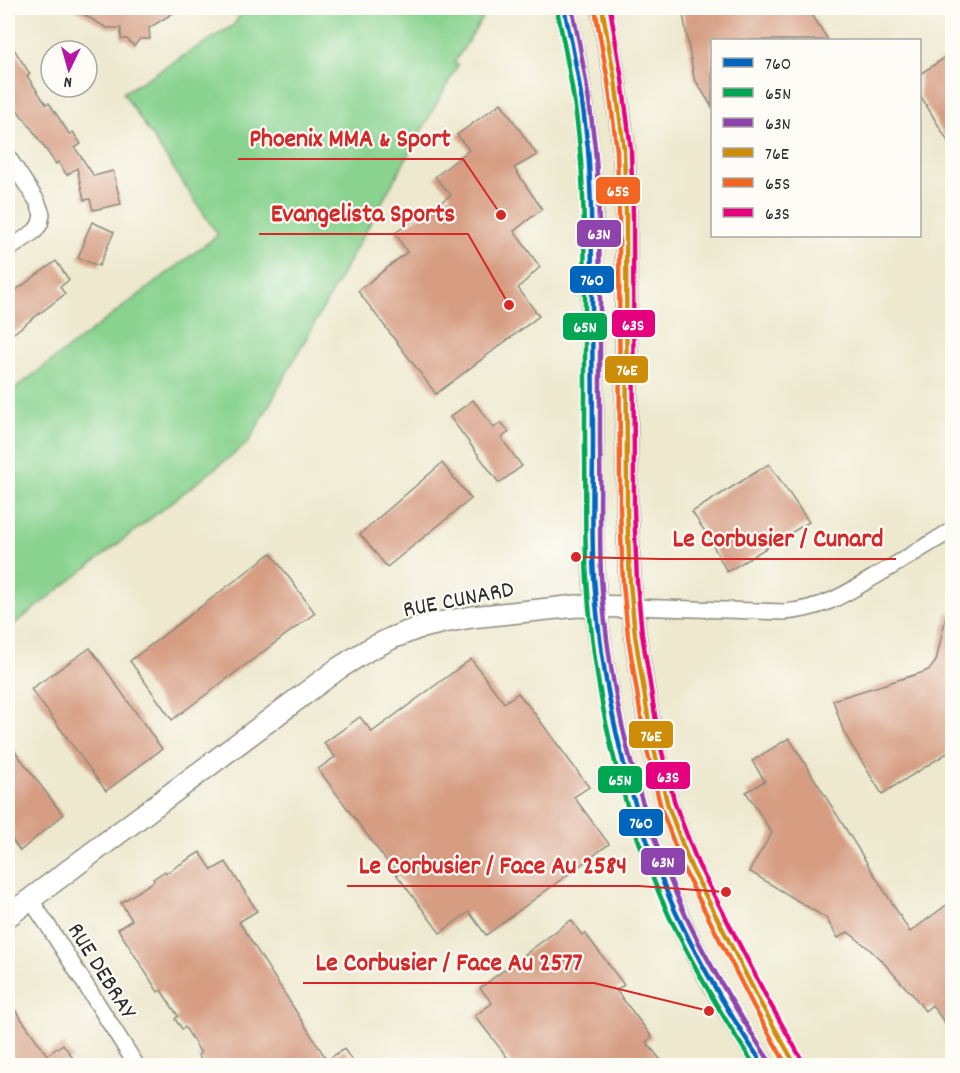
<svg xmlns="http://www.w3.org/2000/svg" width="960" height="1073" viewBox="0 0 960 1073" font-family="Dekko,sans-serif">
<rect width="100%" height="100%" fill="#fdfcf7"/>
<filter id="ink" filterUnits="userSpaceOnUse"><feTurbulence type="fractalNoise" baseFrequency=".0167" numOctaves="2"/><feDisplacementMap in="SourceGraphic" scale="12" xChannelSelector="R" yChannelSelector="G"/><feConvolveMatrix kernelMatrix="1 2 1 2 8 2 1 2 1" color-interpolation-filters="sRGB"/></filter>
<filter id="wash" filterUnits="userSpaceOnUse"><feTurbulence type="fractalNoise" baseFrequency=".008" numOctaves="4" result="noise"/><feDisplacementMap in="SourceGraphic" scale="24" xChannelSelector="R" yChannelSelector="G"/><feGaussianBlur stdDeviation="1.35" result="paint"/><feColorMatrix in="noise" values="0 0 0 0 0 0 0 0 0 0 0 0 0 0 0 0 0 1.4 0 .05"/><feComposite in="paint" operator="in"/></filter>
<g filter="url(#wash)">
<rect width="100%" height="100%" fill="#ede8ce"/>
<polygon fill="#89d38f" stroke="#5a7f5d" stroke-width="1.5" points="244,8 489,8 454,63 458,65 248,443 8,629 8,394 218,235 123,93 234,25"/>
<g id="blocks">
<g fill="#d69d82">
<polygon points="72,8 181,8 149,28 150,39 140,39 134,46 127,39 121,39 121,28 107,28"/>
<polygon points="682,8 808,8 828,40 712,40 712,107 694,78"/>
<polygon points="8,40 30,74 27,76 46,104 49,103 70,135 73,132 81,144 75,148 94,176 113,171 121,204 93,210 90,199 84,200 77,168 67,175 58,162 56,164 24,118 23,118 8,96"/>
<polygon points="952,53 952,148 920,95 920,74"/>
<polygon points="501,103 537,155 514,168 542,209 514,231 540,267 518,288 539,316 436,394 358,291 407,252 395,233 451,195 435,177 469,150 457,135"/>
<polygon points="92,222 114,232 99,266 78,258 85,241 84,240"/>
<polygon points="56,261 69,280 60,287 65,294 14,333 8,324 8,296"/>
<polygon points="473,400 494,428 501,422 509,432 501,438 522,466 499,483 450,417"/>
<polygon points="442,463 471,499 387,567 360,534"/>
<polygon points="769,464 809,522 727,572 708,536 692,512"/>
<polygon points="271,553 315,613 172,720 130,661"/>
<polygon points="947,612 952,612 952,750 882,794 844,733 833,700 924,672 930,669 936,661"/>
<polygon points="90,648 162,749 106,791 31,689"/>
<polygon points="471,659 504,703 518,693 535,714 589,787 574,797 609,844 486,935 469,912 440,933 318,769 335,757 324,743 360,717 372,732"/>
<polygon points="789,738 910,932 952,901 952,1033 932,1005 925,1011 909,990 908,990 882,961 867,947 848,932 838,938 826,918 749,871 772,833 746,792 765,781 752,761"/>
<polygon points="8,742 63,815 20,851 8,834"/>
<polygon points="200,852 212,870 226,862 257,911 239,922 327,1060 344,1049 355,1065 204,1065 198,1055 201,1053 185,1027 182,1029 175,1019 178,1016 161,990 158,992 118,929 132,920 121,903 154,881 153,879 165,871 166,873"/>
<polygon points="571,920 582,935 585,933 624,985 616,990 652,1037 646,1042 665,1065 513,1065 475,1016 492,1003 480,988"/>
<polygon points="8,1000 47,1055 63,1044 73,1058 62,1065 8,1065"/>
</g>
</g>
</g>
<g filter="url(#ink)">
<use href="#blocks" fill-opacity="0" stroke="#8c8a7c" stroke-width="1.5"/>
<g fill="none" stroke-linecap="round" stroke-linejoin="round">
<g stroke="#8c8a7c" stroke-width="18">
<g id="street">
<polyline points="8,157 37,201 42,214 40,224 35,231 8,250"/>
<path d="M632,607l152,5c40,-3 63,-19 97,-39 24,-14 48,-29 71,-43"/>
<polyline points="30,899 47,924 137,1066"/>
</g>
</g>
<g stroke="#8c8a7c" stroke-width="24">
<g id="secondary">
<path d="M564,8c15,62 24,126 27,190 2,33 1,66 1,99 1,57 1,114 1,171 0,36 -1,73 1,110 8,130 43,263 104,379 20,38 42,73 66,109"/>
<polyline points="602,8 615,80 624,150 626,215 627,508 630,583 635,635 652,741 668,806 691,867 761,1004 796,1066"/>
<polyline points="8,916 339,668 368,650 392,638 418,628 444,622 472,617 577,606 632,607"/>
</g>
</g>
<use href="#street" stroke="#fff" stroke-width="15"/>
<use href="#secondary" stroke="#fff" stroke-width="21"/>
<g stroke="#fdfcf7" stroke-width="9">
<path id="bus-1" d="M564,8c11,47 19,93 24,141 4,50 4,99 4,148 0,48 1,96 1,143 0,46 -2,92 1,138 8,115 35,230 82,335 25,53 55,104 88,153"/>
</g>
<g stroke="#fdfcf7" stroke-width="9">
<path id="bus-2" d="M557,10c10,46 19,93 23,140 5,50 4,99 5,148 0,50 0,99 0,149 1,44 -1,88 2,132 7,116 34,233 83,339 25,51 53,100 85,148"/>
</g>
<g stroke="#fdfcf7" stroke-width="9">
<path id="bus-3" d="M572,8c10,46 18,93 23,140 5,49 4,99 5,148 0,49 0,99 0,148 1,44 -1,88 1,132 7,114 35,229 82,334 24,53 55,103 87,152"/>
</g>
<g stroke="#fdfcf7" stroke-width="9">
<polyline id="bus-4" points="602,8 615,80 624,150 626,215 627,508 630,583 635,635 652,741 668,806 691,867 761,1004 796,1066"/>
</g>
<g stroke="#fdfcf7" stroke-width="9">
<polyline id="bus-5" points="595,9 608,81 617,151 619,215 620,508 623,583 628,636 645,742 661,808 684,870 754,1007 787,1066"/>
</g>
<g stroke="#fdfcf7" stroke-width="9">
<polyline id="bus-6" points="610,8 622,79 631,150 633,215 634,508 637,582 642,634 659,740 675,804 698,864 768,1000 803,1062"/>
</g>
<use href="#bus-1" stroke="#0065bd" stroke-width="4.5"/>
<use href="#bus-2" stroke="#00a651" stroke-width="4.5"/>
<use href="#bus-3" stroke="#8e44ad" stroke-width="4.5"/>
<use href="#bus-4" stroke="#ce8d09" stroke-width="4.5"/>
<use href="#bus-5" stroke="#f26522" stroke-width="4.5"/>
<use href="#bus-6" stroke="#e5007d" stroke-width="4.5"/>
</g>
</g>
<g text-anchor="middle" stroke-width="4.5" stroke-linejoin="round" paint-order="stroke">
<g font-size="24" fill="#2b2b2b" stroke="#fdfcf7">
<text transform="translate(458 598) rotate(-11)" y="8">RUE CUNARD</text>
<text transform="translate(103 970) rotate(58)" y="8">RUE DEBRAY</text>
</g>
</g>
<path fill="none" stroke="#d62828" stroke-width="2" d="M501 215L463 159H238M509 305L468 234H259M576 557L661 559H896M726 892L639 886H347M709 1011L594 983H303"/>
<g fill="#d62828" stroke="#fdfcf7" stroke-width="2">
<circle cx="501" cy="215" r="6"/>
<circle cx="509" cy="305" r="6"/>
<circle cx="576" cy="557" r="6"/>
<circle cx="726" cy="892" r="6"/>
<circle cx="709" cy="1011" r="6"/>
</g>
<g font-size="26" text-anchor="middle" font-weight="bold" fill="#d62828" stroke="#fdfcf7" stroke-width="4.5" stroke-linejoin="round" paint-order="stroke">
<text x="350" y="146">Phoenix MMA &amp; Sport</text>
<text x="363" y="221">Evangelista Sports</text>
<text x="778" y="546">Le Corbusier / Cunard</text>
<text x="493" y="873">Le Corbusier / Face Au 2584</text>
<text x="449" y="970">Le Corbusier / Face Au 2577</text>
</g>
<g stroke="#fdfcf7" stroke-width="2">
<rect x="595" y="176" width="46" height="29" rx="6" fill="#f26522"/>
<rect x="576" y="219" width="46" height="29" rx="6" fill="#8e44ad"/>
<rect x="569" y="265" width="46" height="29" rx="6" fill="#0065bd"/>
<rect x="611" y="309" width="45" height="29" rx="6" fill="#e5007d"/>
<rect x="562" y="312" width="46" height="29" rx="6" fill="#00a651"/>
<rect x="604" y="355" width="45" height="29" rx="6" fill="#ce8d09"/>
<rect x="628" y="720" width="46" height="29" rx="6" fill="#ce8d09"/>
<rect x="645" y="761" width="46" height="29" rx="6" fill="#e5007d"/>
<rect x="597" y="765" width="46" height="29" rx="6" fill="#00a651"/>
<rect x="618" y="808" width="46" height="29" rx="6" fill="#0065bd"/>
<rect x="640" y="847" width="46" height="29" rx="6" fill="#8e44ad"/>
</g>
<g font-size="16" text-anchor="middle" font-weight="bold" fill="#fff">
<text x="618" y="196">65S</text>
<text x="599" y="239">63N</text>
<text x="592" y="285">76O</text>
<text x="633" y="330">63S</text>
<text x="585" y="332">65N</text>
<text x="627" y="375">76E</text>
<text x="651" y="741">76E</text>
<text x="668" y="782">63S</text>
<text x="620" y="785">65N</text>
<text x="641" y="828">76O</text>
<text x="663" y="867">63N</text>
</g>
<rect width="960" height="1073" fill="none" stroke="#fdfcf7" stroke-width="30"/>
<rect x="711" y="39" width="210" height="198" fill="#fdfcf7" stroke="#a9a8a5" stroke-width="1.5"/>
<rect x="723" y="58" width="30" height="9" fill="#0065bd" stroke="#a9a8a5" stroke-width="1.5"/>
<text x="765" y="69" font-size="18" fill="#2b2b2b">76O</text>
<rect x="723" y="88" width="30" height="9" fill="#00a651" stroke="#a9a8a5" stroke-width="1.5"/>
<text x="765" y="99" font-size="18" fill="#2b2b2b">65N</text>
<rect x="723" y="118" width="30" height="9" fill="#8e44ad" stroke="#a9a8a5" stroke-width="1.5"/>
<text x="765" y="129" font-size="18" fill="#2b2b2b">63N</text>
<rect x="723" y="148" width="30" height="9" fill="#ce8d09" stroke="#a9a8a5" stroke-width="1.5"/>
<text x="765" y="159" font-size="18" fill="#2b2b2b">76E</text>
<rect x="723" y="178" width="30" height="9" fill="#f26522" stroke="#a9a8a5" stroke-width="1.5"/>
<text x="765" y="189" font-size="18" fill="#2b2b2b">65S</text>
<rect x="723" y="208" width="30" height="9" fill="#e5007d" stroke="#a9a8a5" stroke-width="1.5"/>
<text x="765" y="219" font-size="18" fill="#2b2b2b">63S</text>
<g transform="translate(69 69) rotate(185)"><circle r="28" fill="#fdfcf7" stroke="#a9a8a5" stroke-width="1.5"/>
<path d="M0-4.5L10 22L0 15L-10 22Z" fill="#b5179e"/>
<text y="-9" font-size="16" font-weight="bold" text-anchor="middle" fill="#2b2b2b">N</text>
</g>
</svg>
